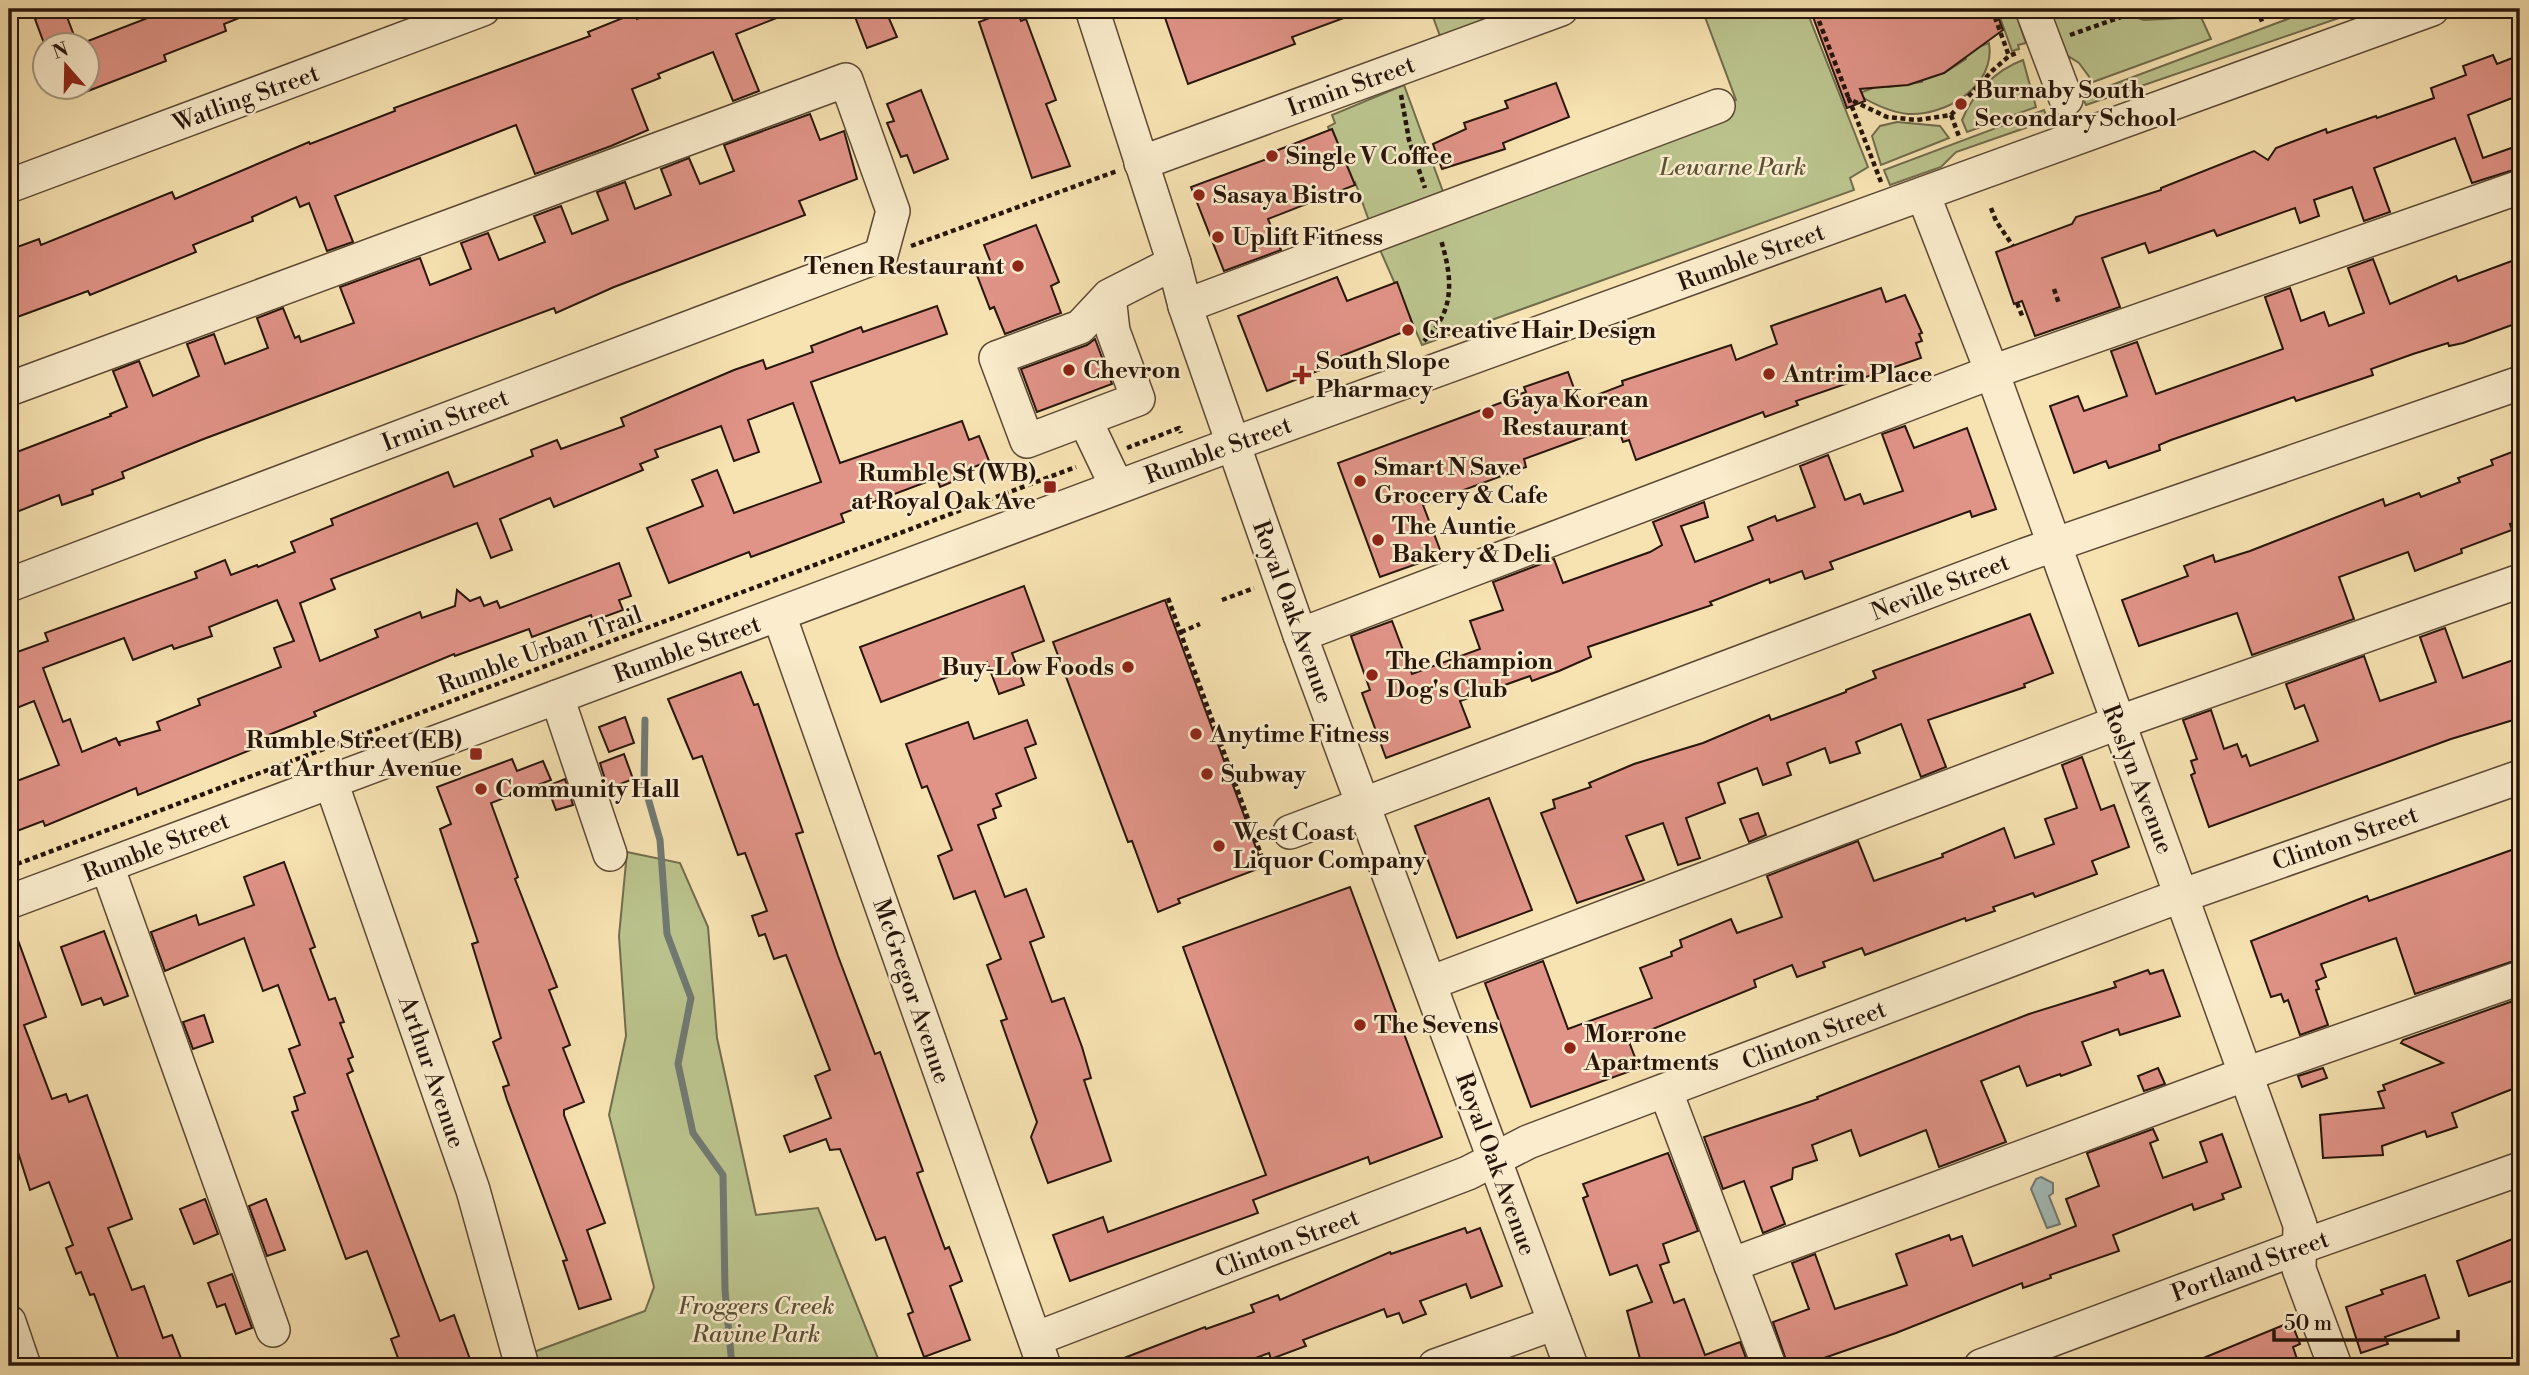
<svg xmlns="http://www.w3.org/2000/svg" width="2529" height="1375" viewBox="0 0 2529 1375" font-family="'Libre Bodoni',serif">
<rect width="100%" height="100%" fill="#f7e2b1"/>
<filter id="stains"><feTurbulence type="fractalNoise" baseFrequency=".00286" numOctaves="4"/><feColorMatrix values="0 0 0 0 .2 0 0 0 0 .09 0 0 0 0 .02 0 0 0 .5 -.17"/></filter>
<radialGradient id="worn" r=".72"><stop offset=".6" stop-color="#630" stop-opacity="0"/><stop offset="1" stop-color="#630" stop-opacity=".3"/></radialGradient>
<g fill="#bbc38d" stroke="#716c4c" stroke-width="2">
<polygon points="1430,9 1512,9 1440,36"/>
<polygon points="1702,9 1806,9 1868,167 1850,178 1854,190 1422,345 1377,243 1355,182 1351,183 1328,127 1335,123 1332,115 1404,85 1449,208 1736,100"/>
<polygon points="1997,9 2014,9 2026,43 2018,45 2019,49 2012,51"/>
<polygon points="2049,9 2111,9 2144,20 2201,17 2211,39 2093,82 2079,63 2065,54"/>
<polygon points="2264,9 2365,9 2086,105 2082,96 2293,17 2290,10 2267,18"/>
<path d="M1989,43c7,43 -43,73 -81,71 -19,-2 -35,-10 -51,-20l29,-11 2,4 34,-5 -3,-11 25,2 22,-14 -2,-7z"/>
<path d="M2023,60l13,47 -69,25 -5,-12c11,-27 34,-50 61,-60z"/>
<polygon points="2044,110 2048,120 1956,152 1941,167 1890,185 1884,170"/>
<polygon points="1897,122 1940,126 1949,138 1881,165 1872,136 1880,126"/>
<polygon points="627,852 680,863 708,927 717,1038 756,1215 818,1208 881,1366 534,1366 531,1353 645,1311 654,1287 609,1115 626,1036 619,936"/>
</g>
<polygon fill="#a2bbb7" stroke="#717972" stroke-width="2" points="2041,1177 2053,1183 2053,1193 2049,1196 2060,1224 2047,1228 2031,1189 2036,1179"/>
<g fill="none" stroke-linecap="round" stroke-linejoin="round">
<polyline stroke="#717972" stroke-width="7" points="645,720 644,784 660,840 667,934 691,998 678,1064 693,1133 723,1175 725,1290 732,1366"/>
</g>
<g fill="#e09387" stroke="#27150b" stroke-width="2" fill-rule="evenodd">
<polygon points="64,9 78,46 45,46 35,19"/>
<polygon points="150,9 258,9 259,10 224,24 226,31 164,55 166,61 88,91 88,41 153,16"/>
<polygon points="661,9 797,10 736,34 759,91 733,101 713,52 658,74 660,78 632,89 648,130 611,146 535,174 516,125 335,196 353,242 327,251 309,203 300,207 296,197 252,217 253,221 193,245 196,252 90,295 88,291 9,320 9,250 39,239 41,245 172,192 175,199 309,142 310,144 395,111 394,108 590,36 588,32 635,13 637,19"/>
<polygon points="852,9 885,9 897,37 867,48"/>
<polygon points="1013,9 1016,9 1021,21 1026,19 1056,100 1046,104 1070,166 1032,178 979,22"/>
<polygon points="1162,9 1362,9 1363,11 1292,37 1295,44 1188,84"/>
<polygon points="1810,9 1995,9 2003,30 1944,73 1908,85 1860,89 1865,101 1847,108"/>
<polygon points="2493,55 2497,64 2520,55 2520,95 2468,115 2483,158 2520,145 2520,168 2472,183 2455,138 2374,168 2390,212 2364,221 2352,187 2314,200 2319,216 2300,223 2295,208 2217,236 2214,230 2149,253 2145,243 2102,258 2120,307 2035,336 2022,301 2014,304 1996,252 2072,224 2076,217 2161,190 2161,188 2254,151 2268,160 2276,148 2289,143 2326,129 2327,133 2376,116 2377,118 2434,98 2431,88 2466,75 2463,66"/>
<polygon points="1556,83 1569,117 1503,143 1505,149 1442,169 1433,144 1466,129 1464,123 1508,108 1505,101"/>
<polygon points="921,90 948,159 914,173 907,155 901,157 887,123 894,121 887,104"/>
<polygon points="810,114 820,140 844,131 857,179 799,201 805,215 614,287 556,313 554,308 201,440 122,472 124,478 92,490 93,494 62,505 59,495 9,515 9,455 111,416 110,414 127,407 113,371 139,361 153,396 199,376 187,344 214,334 225,364 268,348 257,318 283,308 295,338 299,336 301,342 354,323 340,287 420,258 430,285 471,269 461,243 488,233 499,260 545,242 534,216 561,206 572,234 608,220 597,192 625,182 635,209 671,195 661,169 689,158 700,184 734,171 724,145"/>
<polygon points="1332,129 1355,185 1268,219 1281,250 1224,271 1191,187 1267,159 1265,155"/>
<polygon points="1036,225 1059,282 1051,286 1061,313 1005,334 994,307 990,309 975,270 991,263 984,245"/>
<polygon points="2520,258 2520,322 2463,343 2449,346 2448,343 2413,354 2371,369 2373,375 2296,401 2294,397 2171,440 2159,445 2160,450 2109,468 2106,461 2074,473 2050,406 2078,396 2084,411 2127,396 2111,351 2137,342 2156,394 2283,349 2265,297 2290,288 2301,321 2324,312 2329,326 2364,313 2348,268 2373,259 2390,304 2456,276 2458,281"/>
<polygon points="1337,277 1347,301 1397,282 1414,328 1341,356 1343,361 1267,391 1238,316"/>
<polygon points="1881,288 1886,302 1905,295 1922,333 1919,334 1922,341 1916,343 1921,358 1796,401 1798,405 1765,417 1763,412 1636,460 1629,440 1623,442 1617,425 1524,459 1526,467 1423,505 1442,555 1380,577 1338,463 1503,402 1503,400 1526,392 1524,387 1568,372 1579,402 1623,385 1622,381 1731,345 1736,360 1777,344 1771,326"/>
<path d="M937,306l10,28 -136,48 29,81 122,-42 7,19 10,-4 10,25 -20,8 2,5 -31,13 -3,-9 -96,36 3,8 -93,35 -2,-5 -80,31 -22,-55 56,-22 -11,-26 25,-10 17,43 87,-31 -28,-79 -45,17 11,32 -25,9 -13,-35 -66,24 3,7 -18,7 3,6 -89,37 -4,-9 -50,21 12,31 -21,8 -14,-35 -146,56 4,10 -35,14 20,58 58,-24 -3,-7 45,-18 2,6 33,-12 2,-16 13,11 10,-4 4,9 13,-5 3,7 119,-45 12,33 -12,4 4,10 -30,11 -2,-6 -59,22 -3,-8 -74,27 -1,-2 -140,58 2,4 -65,26 2,7 -115,46 -2,-7 -91,38 -2,-5 -34,13v-50l50,-19 -25,-64 -25,10v-56l39,-14 -3,-8 152,-55 -2,-6 30,-12 6,15 26,-10 1,2 37,-15 -4,-10 42,-17 -2,-6 117,-47 6,15 79,-31 -2,-6 26,-10 4,9 63,-23 -3,-8 113,-48 29,-10 3,9 47,-17 -2,-6 50,-19 2,5zM277,600l17,41 -20,7 7,19 -83,32 2,6 -43,17 3,8 -41,12 1,4 -4,-8 -34,14 -12,-33 -7,3 -20,-54 81,-30 9,22 39,-15 2,4 38,-13 -3,-9z"/>
<polygon points="1095,339 1112,384 1037,412 1021,369 1087,345"/>
<polygon points="1905,426 1914,448 1967,428 1996,509 1972,517 1970,511 1830,562 1833,569 1805,579 1802,571 1770,583 1769,579 1710,602 1712,605 1588,647 1591,657 1559,671 1532,681 1530,676 1460,701 1470,727 1386,758 1362,693 1370,690 1351,636 1392,621 1412,674 1480,649 1470,621 1503,610 1493,582 1554,559 1563,583 1650,552 1662,545 1653,522 1704,502 1708,517 1681,526 1695,562 1753,540 1748,527 1775,516 1777,521 1815,507 1800,466 1828,455 1845,500 1860,494 1864,504 1903,491 1882,434"/>
<polygon points="2520,449 2520,521 2510,524 2512,530 2461,549 2462,553 2415,571 2408,552 2339,577 2354,619 2252,655 2237,613 2139,646 2122,600 2188,576 2184,566 2213,555 2215,562 2250,551 2383,499 2385,506 2419,493 2421,497 2460,482 2458,478 2493,465 2491,460"/>
<polygon points="1024,586 1044,641 1012,653 1024,685 999,694 987,662 881,702 860,647"/>
<polygon points="1165,600 1263,867 1178,899 1180,903 1158,912 1132,841 1128,842 1053,642"/>
<polygon points="2030,614 2053,673 2024,684 2025,687 1928,720 1946,767 1921,777 1901,724 1856,742 1860,753 1830,763 1825,748 1787,763 1791,775 1763,785 1757,768 1718,783 1725,803 1686,818 1700,858 1678,865 1663,823 1626,836 1644,880 1577,903 1541,813 1555,808 1553,800 1591,787 1589,783 1634,764 1703,743 1769,715 1771,720 1846,692 1846,690 1876,678 1873,671"/>
<polygon points="2445,628 2463,678 2516,659 2520,672 2520,718 2451,739 2209,827 2191,775 2195,773 2191,761 2197,759 2183,720 2211,710 2224,749 2237,744 2242,757 2246,755 2250,766 2318,741 2304,705 2295,709 2286,684 2364,656 2380,701 2436,682 2420,637"/>
<polygon points="741,672 754,705 758,704 803,832 796,834 838,956 875,1054 880,1052 923,1171 917,1173 945,1249 949,1247 962,1281 950,1286 970,1340 924,1357 908,1314 913,1312 885,1237 876,1240 840,1149 830,1150 826,1139 790,1152 784,1136 831,1118 815,1076 830,1070 786,955 774,959 765,934 759,936 752,916 767,911 745,853 738,855 702,756 693,759 668,699"/>
<polygon points="625,717 634,743 609,752 599,727"/>
<polygon points="1027,720 1036,744 1025,748 1036,778 996,794 1001,806 993,809 996,818 978,825 1005,897 1026,889 1044,937 1030,942 1052,1002 1064,998 1082,1047 1091,1078 1084,1080 1111,1161 1048,1183 1031,1137 1037,1122 1001,1021 1007,1019 987,965 1001,959 975,891 954,899 938,856 952,850 927,786 922,788 906,744 968,722 974,739"/>
<polygon points="624,754 633,779 608,789 600,763"/>
<polygon points="2082,757 2101,810 2114,805 2129,847 2092,861 2097,874 2035,897 2033,893 1993,907 1995,911 1966,921 1965,918 1865,955 1862,948 1823,962 1825,967 1797,977 1792,965 1754,980 1756,987 1628,1039 1639,1068 1531,1107 1485,983 1543,961 1568,1029 1652,998 1640,968 1672,956 1671,952 1682,947 1680,940 1731,919 1737,933 1782,917 1767,876 1858,841 1874,881 1943,857 1942,854 2004,828 2015,858 2054,844 2045,819 2077,808 2062,765"/>
<polygon points="512,759 517,771 543,761 551,780 491,803 518,877 515,879 557,987 549,990 570,1045 563,1048 584,1102 564,1110 564,1115 605,1223 587,1230 611,1299 579,1309 563,1261 567,1260 507,1100 503,1087 509,1085 493,1042 501,1038 472,944 478,942 440,829 451,824 437,787"/>
<polygon points="565,779 573,805 556,810 547,786"/>
<polygon points="1489,798 1532,910 1457,938 1415,826"/>
<polygon points="1758,813 1766,835 1749,842 1740,819"/>
<polygon points="2520,847 2520,959 2415,994 2396,938 2321,964 2326,977 2316,981 2319,989 2316,990 2328,1025 2300,1035 2288,1000 2284,1002 2281,994 2271,997 2251,941 2367,896 2369,901"/>
<polygon points="284,862 315,947 310,949 329,1000 335,998 344,1022 340,1023 353,1057 348,1059 353,1071 347,1074 425,1282 440,1321 454,1315 471,1362 458,1366 401,1366 391,1339 399,1336 367,1251 346,1259 292,1112 298,1110 294,1097 305,1093 289,1049 300,1045 278,985 263,991 244,938 165,971 151,932 196,915 199,925 254,905 244,877"/>
<polygon points="1350,887 1442,1137 1370,1164 1368,1157 1253,1200 1258,1213 1070,1281 1053,1235 1103,1217 1108,1232 1266,1175 1183,947"/>
<polygon points="11,921 46,1017 24,1025 52,1099 66,1094 69,1102 87,1095 132,1219 108,1228 132,1290 144,1286 163,1338 172,1335 184,1366 121,1366 94,1294 90,1295 81,1272 76,1274 66,1248 73,1245 49,1182 30,1190 9,1124"/>
<polygon points="104,931 128,996 104,1005 101,998 82,1005 61,947"/>
<polygon points="2148,970 2150,974 2163,970 2180,1016 2120,1035 2118,1029 2082,1042 2091,1065 2061,1076 2060,1074 2027,1086 2019,1066 1981,1081 2006,1142 1939,1167 1926,1130 1860,1156 1851,1130 1812,1145 1817,1160 1793,1168 1792,1179 1771,1187 1785,1224 1763,1233 1744,1181 1723,1189 1704,1137 1818,1099 1817,1097 2029,1014 2116,987 2114,982"/>
<polygon points="2513,1001 2520,1021 2520,1086 2452,1113 2457,1127 2427,1137 2425,1131 2382,1146 2383,1155 2323,1158 2320,1115 2384,1108 2378,1092 2385,1090 2383,1085 2443,1063 2401,1043 2403,1040"/>
<polygon points="204,1015 213,1042 193,1049 183,1022"/>
<polygon points="2158,1068 2165,1084 2144,1091 2138,1076"/>
<polygon points="2323,1068 2327,1078 2302,1087 2298,1076"/>
<polygon points="2153,1129 2158,1140 2150,1143 2163,1178 2207,1162 2200,1142 2222,1134 2241,1187 2222,1194 2224,1199 2194,1210 2192,1204 2113,1235 2119,1251 2050,1275 2051,1278 2023,1288 2022,1283 1896,1333 1801,1366 1788,1366 1773,1322 1809,1309 1792,1263 1815,1254 1835,1309 1907,1285 1896,1254 1949,1235 1951,1240 1962,1236 1973,1266 2076,1226 2066,1199 2099,1186 2087,1153"/>
<polygon points="1668,1153 1698,1231 1663,1244 1669,1262 1660,1265 1674,1303 1684,1299 1705,1355 1740,1342 1749,1366 1642,1366 1627,1311 1652,1302 1637,1265 1610,1275 1583,1198 1588,1196 1583,1184"/>
<polygon points="205,1199 218,1234 194,1244 180,1209"/>
<polygon points="266,1199 285,1250 267,1256 249,1206"/>
<polygon points="1465,1228 1467,1233 1480,1228 1502,1286 1471,1298 1466,1284 1420,1301 1426,1314 1403,1323 1399,1313 1387,1317 1384,1309 1303,1340 1306,1346 1271,1359 1269,1353 1234,1366 1229,1361 1214,1366 1103,1366 1205,1327 1206,1329 1254,1312 1251,1305 1278,1295 1280,1300 1390,1252 1391,1254"/>
<polygon points="2520,1236 2520,1278 2469,1296 2457,1261"/>
<polygon points="232,1274 252,1328 236,1334 225,1304 217,1307 208,1283"/>
<polygon points="2425,1275 2439,1318 2385,1337 2388,1344 2361,1353 2346,1307 2383,1294 2381,1290"/>
<polygon points="2286,1324 2292,1324 2300,1344 2293,1347 2297,1359 2278,1366 2184,1366"/>
</g>
<g fill="none" stroke-linecap="round" stroke-linejoin="round">
<g stroke="#5b4834" stroke-width="36">
<g id="minor">
<polyline points="1092,9 1174,263 1185,306 1300,635 1571,1366"/>
<polyline points="2032,9 2066,99"/>
<polyline points="1141,163 1561,9"/>
<polyline points="9,186 483,9"/>
<polyline points="1923,194 1992,372 2300,1225 2299,1269 2335,1366"/>
<polyline points="1109,296 1113,331 1138,399 1027,441 996,358 1080,327 1109,296 1174,263"/>
<polyline points="1185,306 1718,106"/>
<polyline points="9,389 846,80 893,211 881,255 9,585"/>
<polyline points="1085,420 1117,487"/>
<polyline points="779,615 1044,1366"/>
<polyline points="1300,635 1992,372 2520,187"/>
<polyline points="557,697 610,854"/>
<polyline points="331,782 473,1190 522,1366"/>
<polyline points="1290,832 2025,555 2520,383"/>
<polyline points="107,866 273,1330"/>
<polyline points="9,902 1233,444 2432,9"/>
<polyline points="1430,983 2117,723 2520,581"/>
<polyline points="1666,1092 1769,1366"/>
<polyline points="1731,1265 2246,1074 2520,978"/>
<polyline points="9,1322 24,1366"/>
<polyline points="1035,1339 1468,1173 1528,1142 2161,903 2520,777"/>
<polyline points="1435,1366 1555,1323"/>
<polyline points="1981,1366 2300,1247 2520,1169"/>
</g>
</g>
<g stroke="#27150b" stroke-width="4.5" stroke-dasharray="5 3.5" stroke-linecap="butt">
<polyline points="1992,9 2009,56"/>
<polyline points="2257,9 2263,24"/>
<polyline points="2140,10 2183,15 2208,9"/>
<polyline points="1819,21 1849,99"/>
<polyline points="2070,35 2141,10"/>
<polyline points="1401,95 1409,140 1425,188"/>
<polyline points="1951,115 1960,139"/>
<polyline points="1881,182 1849,99 1887,117 1917,120 1951,115 1992,71 2009,56 2019,52"/>
<polyline points="1991,208 1996,221 2013,246"/>
<polyline points="911,246 1117,171"/>
<polyline points="2054,289 2059,304"/>
<polyline points="2017,303 2023,318"/>
<path d="M1424,341c31,-30 29,-61 17,-101"/>
<polyline points="1127,448 1179,428 1181,433"/>
<polyline points="1168,598 1264,863"/>
<polyline points="1222,600 1254,588"/>
<polyline points="1181,632 1200,624"/>
<polyline points="9,867 1076,467"/>
</g>
<use href="#minor" stroke="#faeccc" stroke-width="33"/>
</g>
<g fill="#8f2418" stroke="#faeccc" stroke-width="2.5">
<circle cx="1961" cy="104" r="7"/>
<circle cx="1272" cy="156" r="7"/>
<circle cx="1199" cy="195" r="7"/>
<circle cx="1218" cy="237" r="7"/>
<circle cx="1018" cy="266" r="7"/>
<circle cx="1408" cy="330" r="7"/>
<circle cx="1069" cy="370" r="7"/>
<circle cx="1769" cy="374" r="7"/>
<path d="M1298.5 364.5h7v7h7v7h-7v7h-7v-7h-7v-7h7z"/>
<circle cx="1488" cy="413" r="7"/>
<circle cx="1360" cy="481" r="7"/>
<rect x="1043" y="480" width="14" height="14" rx="3.5"/>
<circle cx="1378" cy="540" r="7"/>
<circle cx="1128" cy="667" r="7"/>
<circle cx="1372" cy="675" r="7"/>
<circle cx="1196" cy="734" r="7"/>
<rect x="469" y="747" width="14" height="14" rx="3.5"/>
<circle cx="1207" cy="774" r="7"/>
<circle cx="481" cy="789" r="7"/>
<circle cx="1219" cy="846" r="7"/>
<circle cx="1360" cy="1025" r="7"/>
<circle cx="1570" cy="1048" r="7"/>
</g>
<g text-anchor="middle" stroke-width="5" stroke-linejoin="round" paint-order="stroke">
<g font-size="24" fill="#27150b" stroke="#faeccc">
<text transform="translate(1351 86) rotate(-20)" y="8">Irmin Street</text>
<text transform="translate(246 98) rotate(-20)" y="8">Watling Street</text>
<text transform="translate(1751 257) rotate(-20)" y="8">Rumble Street</text>
<text transform="translate(445 420) rotate(-21)" y="8">Irmin Street</text>
<text transform="translate(1218 450) rotate(-20)" y="8">Rumble Street</text>
<text transform="translate(1940 587) rotate(-21)" y="8">Neville Street</text>
<text transform="translate(1293 612) rotate(70)" y="8">Royal Oak Avenue</text>
<text transform="translate(687 649) rotate(-20)" y="8">Rumble Street</text>
<text transform="translate(540 650) rotate(-20)" y="8">Rumble Urban Trail</text>
<text transform="translate(2138 779) rotate(69)" y="8">Roslyn Avenue</text>
<text transform="translate(2345 838) rotate(-19)" y="8">Clinton Street</text>
<text transform="translate(156 847) rotate(-21)" y="8">Rumble Street</text>
<text transform="translate(912 991) rotate(71)" y="8">McGregor Avenue</text>
<text transform="translate(1814 1035) rotate(-21)" y="8">Clinton Street</text>
<text transform="translate(432 1072) rotate(71)" y="8">Arthur Avenue</text>
<text transform="translate(1496 1164) rotate(70)" y="8">Royal Oak Avenue</text>
<text transform="translate(1287 1243) rotate(-21)" y="8">Clinton Street</text>
<text transform="translate(2250 1266) rotate(-20)" y="8">Portland Street</text>
</g>
<g font-size="24" font-weight="bold" fill="#27150b" stroke="#faeccc" text-anchor="start">
<text x="1975" y="98">Burnaby South<tspan x="1975" dy="28">Secondary School</tspan></text>
<text x="1286" y="164">Single V Coffee</text>
<text x="1213" y="203">Sasaya Bistro</text>
<text x="1232" y="245">Uplift Fitness</text>
<text x="1004" y="274" text-anchor="end">Tenen Restaurant</text>
<text x="1422" y="338">Creative Hair Design</text>
<text x="1316" y="369">South Slope<tspan x="1316" dy="28">Pharmacy</tspan></text>
<text x="1083" y="378">Chevron</text>
<text x="1783" y="382">Antrim Place</text>
<text x="1502" y="407">Gaya Korean<tspan x="1502" dy="28">Restaurant</tspan></text>
<text x="1374" y="475">Smart N Save<tspan x="1374" dy="28">Grocery &amp; Cafe</tspan></text>
<text x="1036" y="481" text-anchor="end">Rumble St (WB)<tspan x="1036" dy="28">at Royal Oak Ave</tspan></text>
<text x="1392" y="534">The Auntie<tspan x="1392" dy="28">Bakery &amp; Deli</tspan></text>
<text x="1386" y="669">The Champion<tspan x="1386" dy="28">Dog's Club</tspan></text>
<text x="1114" y="675" text-anchor="end">Buy-Low Foods</text>
<text x="1210" y="742">Anytime Fitness</text>
<text x="462" y="748" text-anchor="end">Rumble Street (EB)<tspan x="462" dy="28">at Arthur Avenue</tspan></text>
<text x="1221" y="782">Subway</text>
<text x="495" y="797">Community Hall</text>
<text x="1233" y="840">West Coast<tspan x="1233" dy="28">Liquor Company</tspan></text>
<text x="1374" y="1033">The Sevens</text>
<text x="1584" y="1042">Morrone<tspan x="1584" dy="28">Apartments</tspan></text>
</g>
<g font-size="24" font-style="italic" fill="#5b5238" stroke="#faeccc">
<text x="1733" y="175">Lewarne Park</text>
<text x="756" y="1314">Froggers Creek<tspan x="756" dy="28">Ravine Park</tspan></text>
</g>
</g>
<rect width="2529" height="1375" fill="none" stroke="#f7e2b1" stroke-width="35"/>
<rect x="10" y="10" width="2508" height="1354" fill="none" stroke="#27150b" stroke-width="3.5"/>
<rect x="18" y="18" width="2494" height="1340" fill="none" stroke="#27150b" stroke-width="2"/>
<g transform="translate(66 66) rotate(340)"><circle r="33" fill="#faeccc" stroke="#a6967f" stroke-width="2"/>
<path d="M0-5L12 26L0 18L-12 26Z" fill="#8f2418"/>
<text y="-10" font-size="19" font-weight="bold" text-anchor="middle" fill="#27150b">N</text>
</g>
<path d="M2274 1330v10h184v-10" fill="none" stroke="#27150b" stroke-width="3.5"/>
<text x="2284" y="1330" font-size="21" fill="#27150b" stroke="#faeccc" stroke-width="5" paint-order="stroke">50 m</text>
<rect width="100%" height="100%" filter="url(#stains)"/>
<rect width="100%" height="100%" fill="url(#worn)"/>
</svg>
